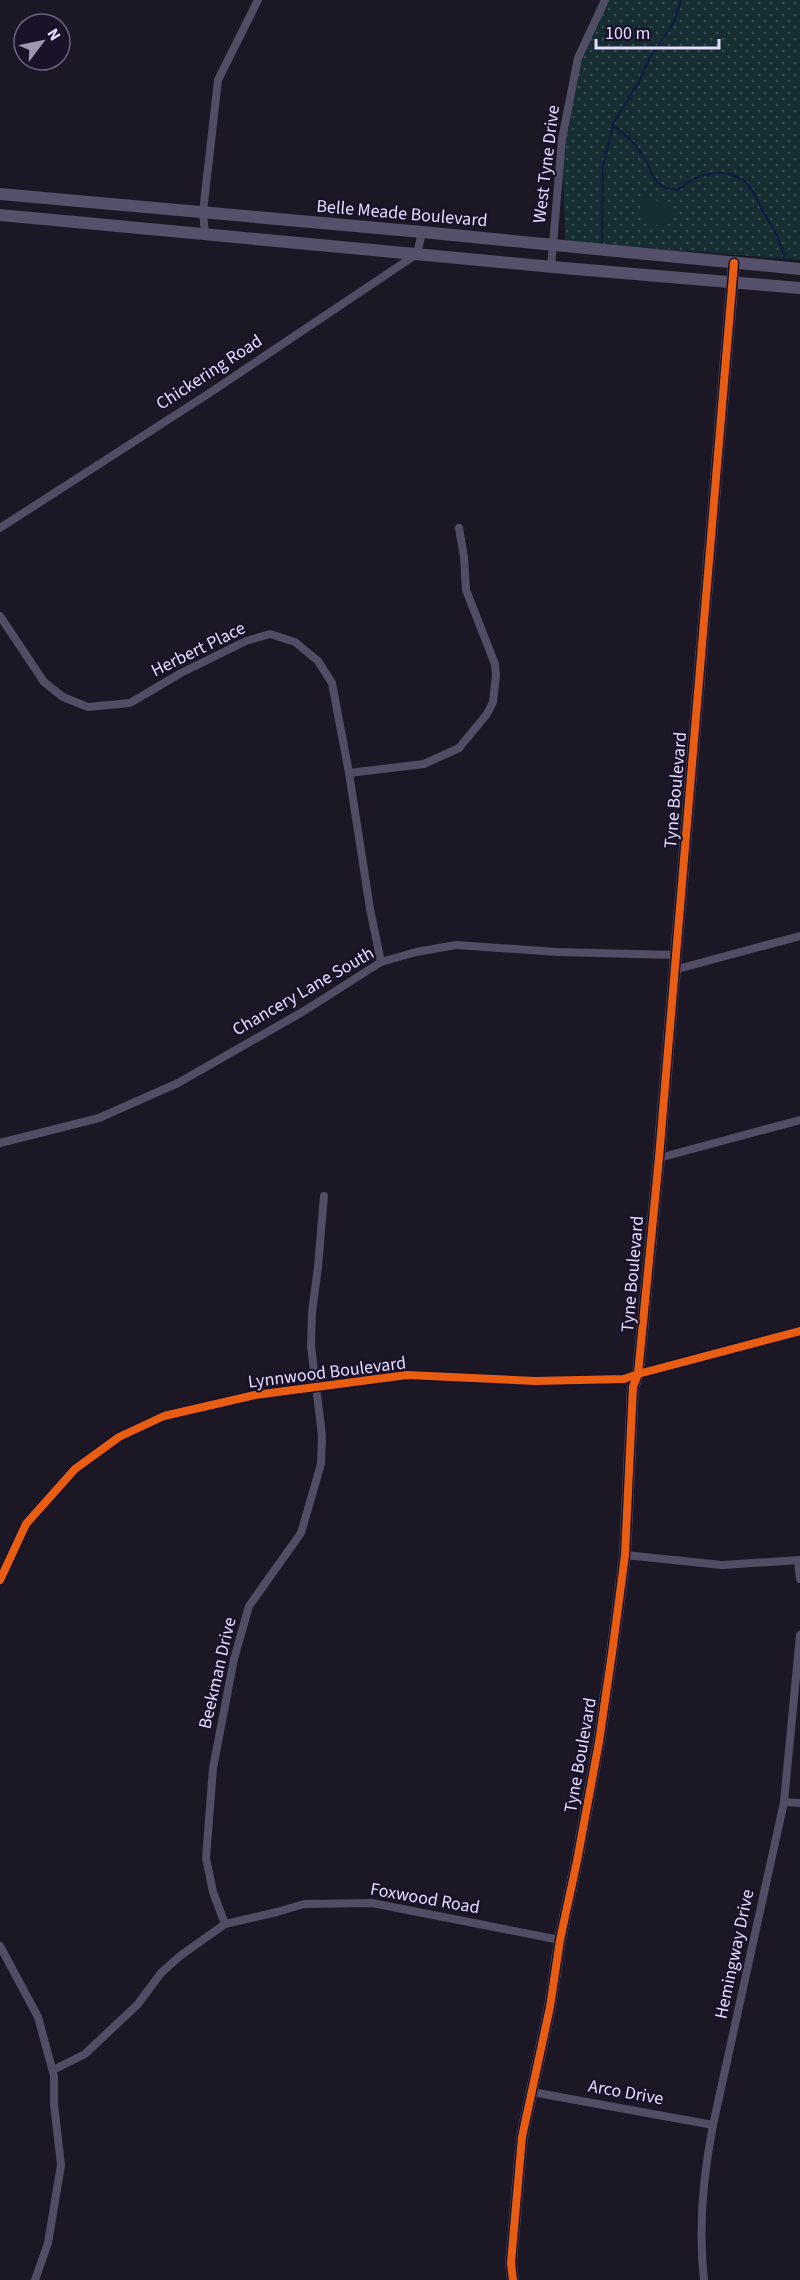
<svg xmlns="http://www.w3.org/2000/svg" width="800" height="2280" viewBox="0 0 800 2280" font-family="'Source Sans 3',sans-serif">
<defs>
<pattern id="grass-dots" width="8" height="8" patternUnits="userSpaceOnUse" patternTransform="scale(1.5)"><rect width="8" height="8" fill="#162d31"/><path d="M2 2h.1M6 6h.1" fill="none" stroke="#384b50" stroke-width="1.8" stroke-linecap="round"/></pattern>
</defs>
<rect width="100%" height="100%" fill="#1b1724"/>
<polygon fill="url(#grass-dots)" points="605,0 800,0 800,260 565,241 562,139 578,58"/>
<path fill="#162d31" d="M644,196l5,1 26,13 1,7 -16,9 -13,-3c-6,-6 -10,-21 -3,-27z"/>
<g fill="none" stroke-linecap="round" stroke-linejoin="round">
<g stroke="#0f1b44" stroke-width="2">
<path d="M613,126c13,7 22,17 30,30 12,17 7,32 35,34 5,-4 10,-8 15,-11 17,-8 45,-9 56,7 6,7 9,17 14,25 10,17 19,30 22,50"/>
<polyline points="602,244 603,165 614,122 640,80 649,59 674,22 681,0"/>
</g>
<g stroke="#514d64" stroke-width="8">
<polyline points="205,234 203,212 218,80 258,0"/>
<polyline points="551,267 562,139 578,58 605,0"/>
<polyline points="0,528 208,394 417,254 422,232"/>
<polyline points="0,616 44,682 63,697 88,707 130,703 181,673 246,641 270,634 295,642 318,661 332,683 349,773 370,909 381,962"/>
<polyline points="349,773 424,764 459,748 487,714 493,702 496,675 495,664 466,590 464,557 459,528"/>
<polyline points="674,970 800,936"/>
<polyline points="0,1143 99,1118 178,1083 304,1011 381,962 416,952 456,945 557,952 675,955"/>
<polyline points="659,1158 800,1120"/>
<polyline points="625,1555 722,1565 800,1560"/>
<polyline points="798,1561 800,1579"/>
<polyline points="0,1580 26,1524 75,1469 119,1437 164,1416 255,1395 407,1375 535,1381 624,1379 638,1374 800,1331"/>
<polyline points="784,1802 800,1803"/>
<polyline points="225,1924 213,1892 206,1858 213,1768 234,1659 249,1606 301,1533 321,1464 322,1435 311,1346 312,1312 318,1267 324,1196"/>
<polyline points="0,1946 38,2017 54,2076 54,2104 61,2165 48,2243 35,2280"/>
<polyline points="53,2070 85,2054 138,2004 161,1973 180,1956 225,1924 277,1912 304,1904 372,1903 560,1940"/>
<polyline points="532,2092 713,2125"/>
<path d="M704,2280c-6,-52 -1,-104 9,-155l71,-323 16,-167"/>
</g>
<g stroke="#56516a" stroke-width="12">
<polyline points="0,194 422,232 800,269"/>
<polyline points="0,215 564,268 800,288"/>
<polyline points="513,2280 511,2263 522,2137 550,2007 560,1940 577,1861 599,1742 613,1646 625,1555 633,1387 638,1374 659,1158 734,263"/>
</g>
<g stroke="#191229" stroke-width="11">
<g id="cycleway">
<polyline points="0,1580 26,1524 75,1469 119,1437 164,1416 255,1395 407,1375 535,1381 624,1379 638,1374 800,1331"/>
<polyline points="513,2280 511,2263 522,2137 550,2007 560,1940 577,1861 599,1742 613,1646 625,1555 633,1387 638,1374 659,1158 734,263"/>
</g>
</g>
<use href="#cycleway" stroke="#e95d12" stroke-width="8"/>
</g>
<g text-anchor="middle" stroke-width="4.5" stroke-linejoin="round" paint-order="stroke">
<g font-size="18" fill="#e4dcfd" stroke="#191229">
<text transform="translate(546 164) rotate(-83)" y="6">West Tyne Drive</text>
<text transform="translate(402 213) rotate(5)" y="6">Belle Meade Boulevard</text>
<text transform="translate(209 372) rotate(-33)" y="6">Chickering Road</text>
<text transform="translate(198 649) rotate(-26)" y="6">Herbert Place</text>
<text transform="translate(675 790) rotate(-85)" y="6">Tyne Boulevard</text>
<text transform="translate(303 991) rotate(-30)" y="6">Chancery Lane South</text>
<text transform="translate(632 1274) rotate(-85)" y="6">Tyne Boulevard</text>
<text transform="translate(327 1372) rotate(-7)" y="6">Lynnwood Boulevard</text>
<text transform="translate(217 1673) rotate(-77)" y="6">Beekman Drive</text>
<text transform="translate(580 1755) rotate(-80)" y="6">Tyne Boulevard</text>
<text transform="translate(425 1898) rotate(10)" y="6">Foxwood Road</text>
<text transform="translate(734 1954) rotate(-78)" y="6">Hemingway Drive</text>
<text transform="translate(626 2092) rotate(10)" y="6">Arco Drive</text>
</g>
</g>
<g transform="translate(42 42) rotate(58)"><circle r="28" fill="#191229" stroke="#6a637e" stroke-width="1.5"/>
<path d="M0-4.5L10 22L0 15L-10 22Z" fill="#9e97b1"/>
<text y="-9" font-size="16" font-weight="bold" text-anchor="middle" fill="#e4dcfd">N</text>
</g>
<path d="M596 39v9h123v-9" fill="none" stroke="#e4dcfd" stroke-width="3"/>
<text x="605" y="39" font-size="18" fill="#e4dcfd" stroke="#191229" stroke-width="4.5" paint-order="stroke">100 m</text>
</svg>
